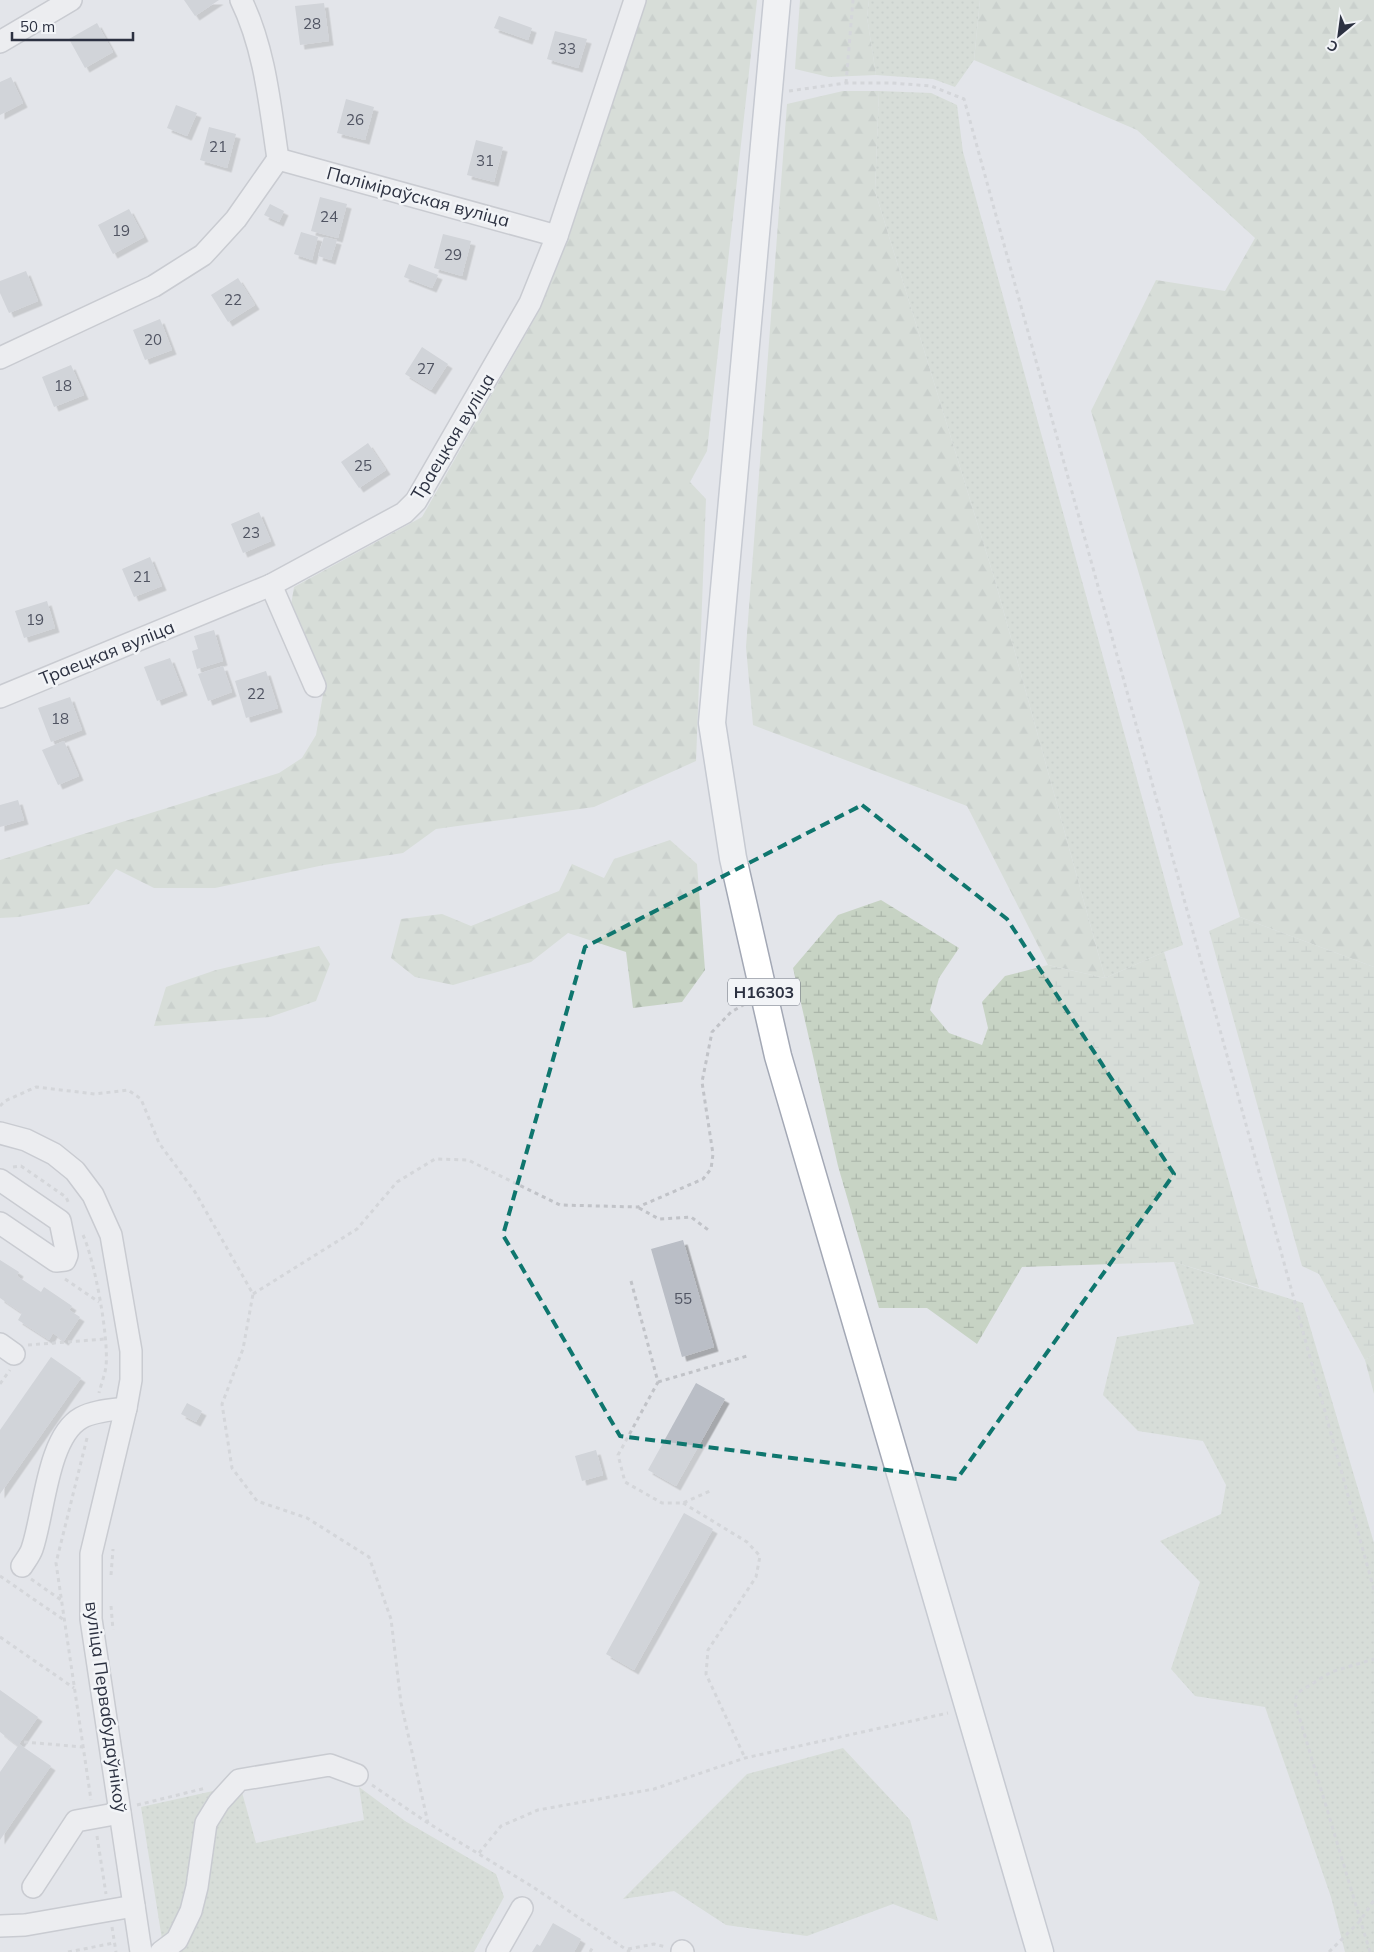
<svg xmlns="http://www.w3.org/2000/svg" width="1374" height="1952" viewBox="0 0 1374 1952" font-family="Mulish,sans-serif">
<defs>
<pattern id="grass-dots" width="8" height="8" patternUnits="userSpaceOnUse" patternTransform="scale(1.25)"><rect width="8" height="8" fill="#c7d3c4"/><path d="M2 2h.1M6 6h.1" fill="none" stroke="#abb6aa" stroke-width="1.8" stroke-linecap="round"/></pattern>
<pattern id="forest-firs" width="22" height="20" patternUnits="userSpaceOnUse" patternTransform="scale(1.25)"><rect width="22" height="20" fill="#c7d3c4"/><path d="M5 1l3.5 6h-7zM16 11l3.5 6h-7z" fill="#abb6aa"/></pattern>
<pattern id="wetland-marsh" width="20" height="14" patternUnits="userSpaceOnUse" patternTransform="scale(1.25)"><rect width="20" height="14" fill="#c7d3c4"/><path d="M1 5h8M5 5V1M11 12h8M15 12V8" fill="none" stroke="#abb6aa"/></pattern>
<filter id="shadow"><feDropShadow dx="4.5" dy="4.5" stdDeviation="0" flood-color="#0004"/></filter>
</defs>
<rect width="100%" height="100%" fill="#e3e5ea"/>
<g fill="url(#grass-dots)">
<polygon points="869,0 980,0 974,60 955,87 933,79 876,75 867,17"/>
<polygon points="879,91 931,93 957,105 963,152 1183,945 1164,952 1105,978 996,584 875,191"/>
<polygon points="1174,1262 1303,1303 1374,1543 1374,1952 1345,1952 1331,1897 1265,1707 1195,1696 1171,1669 1200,1582 1160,1541 1221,1514 1226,1485 1203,1441 1138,1431 1103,1395 1117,1337 1194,1324"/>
<polygon points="843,1748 910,1820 938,1921 893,1904 807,1936 726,1925 674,1891 623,1899 747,1774"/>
<polygon points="240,1785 256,1843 364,1820 359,1787 405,1821 496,1874 504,1897 474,1952 164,1952 141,1807"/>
</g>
<g fill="url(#forest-firs)">
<polygon points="645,0 757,0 707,451 690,482 706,499 696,761 594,807 436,829 403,853 324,865 215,888 154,888 116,869 89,904 18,917 0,918 0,860 279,773 302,758 316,735 325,683 291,605 294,587 422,517 539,311 569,237"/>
<polygon points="800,0 869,0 867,17 876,75 829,77 795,69"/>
<polygon points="980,0 1374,0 1374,967 1240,917 1091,411 1156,280 1225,291 1255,238 1137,130 974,60"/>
<polygon points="843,91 879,91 875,191 996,584 1105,978 1048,965 967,806 753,725 746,647 787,104"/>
<polygon points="670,840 697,864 705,970 682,1002 633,1008 626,952 568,933 531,962 453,985 415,977 391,958 401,919 442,914 471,926 559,891 572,864 604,878 614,859"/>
<polygon points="319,946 330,964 316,1001 270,1017 154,1026 166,987 216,970"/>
<polygon points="1374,1354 1374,1394 1365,1360"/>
</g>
<g fill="url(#wetland-marsh)">
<polygon points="881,900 959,948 939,978 930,1010 949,1033 982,1045 988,1028 982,1002 1005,976 1048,965 1105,978 1164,952 1259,1288 1174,1262 1022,1267 977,1344 927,1308 879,1308 838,1166 793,968 838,915"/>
<polygon points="1240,917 1374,967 1374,1354 1365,1360 1319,1274 1302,1266 1209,931"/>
</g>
<g fill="#babec6" filter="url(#shadow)">
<polygon points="184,0 219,0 195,16"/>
<polygon points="324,3 329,41 300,45 295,6"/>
<polygon points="499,16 532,28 528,40 494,28"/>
<polygon points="97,23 113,52 85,68 69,39"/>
<polygon points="555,31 587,39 578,68 547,59"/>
<polygon points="11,77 23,103 0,115 0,82"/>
<polygon points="346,99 374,107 365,140 337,133"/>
<polygon points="176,105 197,113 187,136 167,128"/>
<polygon points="209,127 236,134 227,168 200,160"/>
<polygon points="476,140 503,147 494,182 467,175"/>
<polygon points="320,197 347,204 338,238 311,231"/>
<polygon points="270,204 284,211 279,222 264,215"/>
<polygon points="129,209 144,237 113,254 98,225"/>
<polygon points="301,232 318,237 312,260 294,254"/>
<polygon points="443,234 471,241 462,276 434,268"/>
<polygon points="324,237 337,240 331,260 318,256"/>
<polygon points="409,264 438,275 432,288 404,277"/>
<polygon points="26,271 38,301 9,313 0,293 0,281"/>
<polygon points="238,278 255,305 228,322 211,295"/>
<polygon points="160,319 172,350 145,360 133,330"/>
<polygon points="422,347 448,364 431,390 405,374"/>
<polygon points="71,365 84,395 54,407 42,377"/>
<polygon points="368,443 386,470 359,488 341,462"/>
<polygon points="259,512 271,541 243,553 231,524"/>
<polygon points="150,557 162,586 134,597 122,569"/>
<polygon points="47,601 55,628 24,638 15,611"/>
<polygon points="214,630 223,661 197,669 192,651 198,649 194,636"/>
<polygon points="170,658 183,691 157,701 144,667"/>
<polygon points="223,666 232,692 208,701 198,674"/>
<polygon points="266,671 278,708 246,718 235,681"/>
<polygon points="70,697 82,730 51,742 38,708"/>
<polygon points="64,741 79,776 58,785 42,750"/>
<polygon points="18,800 24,820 0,827 0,805"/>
<polygon points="683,1240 714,1347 682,1357 651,1249"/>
<polygon points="0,1260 19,1272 17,1276 41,1292 44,1287 72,1306 69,1310 80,1317 64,1341 53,1333 49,1340 18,1320 22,1313 0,1298"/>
<polygon points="51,1357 81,1378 0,1494 0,1430"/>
<polygon points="696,1383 725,1399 676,1486 648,1470"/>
<polygon points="187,1403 202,1411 196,1422 181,1414"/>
<polygon points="596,1450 603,1475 582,1481 575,1456"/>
<polygon points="684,1513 713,1529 634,1670 606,1654"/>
<polygon points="0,1690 38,1717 19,1744 51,1766 0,1840 0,1772 18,1746 0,1732"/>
<polygon points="553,1923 581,1939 574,1952 532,1952 537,1944 540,1946"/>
</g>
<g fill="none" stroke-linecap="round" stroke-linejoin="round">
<g stroke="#a8abb4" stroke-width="24">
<g id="minor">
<path d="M241,0c24,49 29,106 37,159"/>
<polyline points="0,42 71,0"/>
<polyline points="0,358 154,286 203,255 236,219 278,159 557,236"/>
<polyline points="271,585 315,686"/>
<polyline points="0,697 271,585 404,513 416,501 530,303 557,236 635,0"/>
<polyline points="0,1133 26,1140 54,1154 75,1171 93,1195 111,1235 131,1351 131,1380 126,1408 91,1554 91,1619 141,1952"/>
<polyline points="0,1180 60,1221 67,1255 65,1260 56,1261 0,1223"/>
<polyline points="0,1344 14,1354"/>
<path d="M22,1566c3,-5 8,-11 10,-17 12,-34 15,-112 49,-131 12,-7 30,-8 45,-10"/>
<polyline points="33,1887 76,1821 120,1813"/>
<polyline points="0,1926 25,1925 134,1906"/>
<polyline points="682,1951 683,1952"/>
<polyline points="161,1952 177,1940 191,1911 197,1887 206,1823 219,1802 239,1780 330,1765 357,1775"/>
<polyline points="497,1952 522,1908"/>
</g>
</g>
<g stroke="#a3a8b5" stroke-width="29">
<polyline id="major" points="777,0 712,723 733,858 778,1056 1040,1952"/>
</g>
<g stroke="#c1c3c8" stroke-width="3" stroke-dasharray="4 4" stroke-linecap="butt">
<polyline points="846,83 853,0"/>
<polyline points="789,91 846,83 892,83 931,86 964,99 1374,1590"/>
<polyline points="0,1106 5,1101 36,1087 95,1094 128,1090 141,1099 159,1143 195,1192 253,1294 243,1349 222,1404 232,1468 257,1501 307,1518 369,1557 391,1619 401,1703 428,1823"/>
<polyline points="13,1167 21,1166 66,1197 69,1204"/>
<polyline points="639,1208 659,1219 691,1217 711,1232"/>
<path d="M83,1235c12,26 26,104 23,131 -1,9 -5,18 -7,27"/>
<polyline points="65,1279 99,1302"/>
<polyline points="631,1281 658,1382 618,1455 625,1482 662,1503 683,1503 710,1491"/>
<polyline points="253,1294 357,1229 397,1182 435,1159 468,1160 560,1205 638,1207 703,1179 711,1169 713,1154 702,1082 712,1032 731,1012 745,1004"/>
<polyline points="28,1345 105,1339"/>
<polyline points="658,1382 747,1356"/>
<polyline points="0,1384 10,1370"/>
<polyline points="87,1438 56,1563 91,1800"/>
<polyline points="683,1503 747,1542 760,1556 756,1577 708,1650 706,1674 745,1758"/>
<polyline points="111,1575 113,1549"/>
<polyline points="0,1576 64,1620"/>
<polyline points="31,1579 61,1600"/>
<polyline points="111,1606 113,1630"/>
<polyline points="0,1637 74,1688"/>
<polyline points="24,1742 83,1747"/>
<polyline points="372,1785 428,1823 533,1887 630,1952"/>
<polyline points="137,1805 206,1788"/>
<polyline points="97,1836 106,1894"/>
<polyline points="479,1853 501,1826 538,1810 654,1789 745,1758 948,1713"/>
<polyline points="112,1927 116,1952"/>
<polyline points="628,1949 654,1944 666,1947"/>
<polyline points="68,1952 114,1943"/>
<polyline points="590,1952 594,1945"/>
<polyline points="1329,1952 1360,1921 1374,1900"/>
<polyline points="1370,1952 1295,1703 1296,1697 1299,1692 1331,1672 1374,1659"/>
</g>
<use href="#minor" stroke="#f5f6f8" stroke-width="21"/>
<use href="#major" stroke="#fff" stroke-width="26"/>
</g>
<path d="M0 0H1374V1952H0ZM862,805l145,114 167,255 -217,305 -337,-43 -117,-201 82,-288z" fill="#e3e5ea" fill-opacity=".55" fill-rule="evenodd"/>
<path fill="none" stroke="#0f766e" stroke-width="4" stroke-dasharray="10 6" stroke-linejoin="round" d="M862,805l145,114 167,255 -217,305 -337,-43 -117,-201 82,-288z"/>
<g text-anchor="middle" stroke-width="5" stroke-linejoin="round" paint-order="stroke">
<g font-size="15" fill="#505462">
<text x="312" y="29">28</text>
<text x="567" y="54">33</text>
<text x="355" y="125">26</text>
<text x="218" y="152">21</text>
<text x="485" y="166">31</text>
<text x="329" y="222">24</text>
<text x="121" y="236">19</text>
<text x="453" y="260">29</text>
<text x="233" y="305">22</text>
<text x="153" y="345">20</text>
<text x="426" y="374">27</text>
<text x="63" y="391">18</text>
<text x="363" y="471">25</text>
<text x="251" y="538">23</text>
<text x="142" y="582">21</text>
<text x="35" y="625">19</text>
<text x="256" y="699">22</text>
<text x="60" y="724">18</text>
<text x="683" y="1304">55</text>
</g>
<rect fill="#f2f4f7" stroke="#676c78" stroke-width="1" x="728" y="978.5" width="72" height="27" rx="4"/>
<g font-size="16" font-weight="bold" fill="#2c3141">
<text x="764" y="998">Н16303</text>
</g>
<g font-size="18" fill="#2c3141" stroke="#f2f4f7">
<text transform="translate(418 197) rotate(15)" y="6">Паліміраўская вуліца</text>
<text transform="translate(453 437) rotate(-59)" y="6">Траецкая вуліца</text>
<text transform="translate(107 653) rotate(-22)" y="6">Траецкая вуліца</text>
<text transform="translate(106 1707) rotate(82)" y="6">вуліца Первабудаўнікоў</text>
</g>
</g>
<g transform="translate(1339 35) rotate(209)" stroke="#f2f4f7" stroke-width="4" paint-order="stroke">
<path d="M0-4L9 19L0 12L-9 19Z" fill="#2c3141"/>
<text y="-8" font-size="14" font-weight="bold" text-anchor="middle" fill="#2c3141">С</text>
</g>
<path d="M12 32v8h121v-8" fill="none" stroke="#2c3141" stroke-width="2.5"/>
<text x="20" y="32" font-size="15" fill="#2c3141" stroke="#f2f4f7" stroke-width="4" paint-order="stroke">50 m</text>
</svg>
